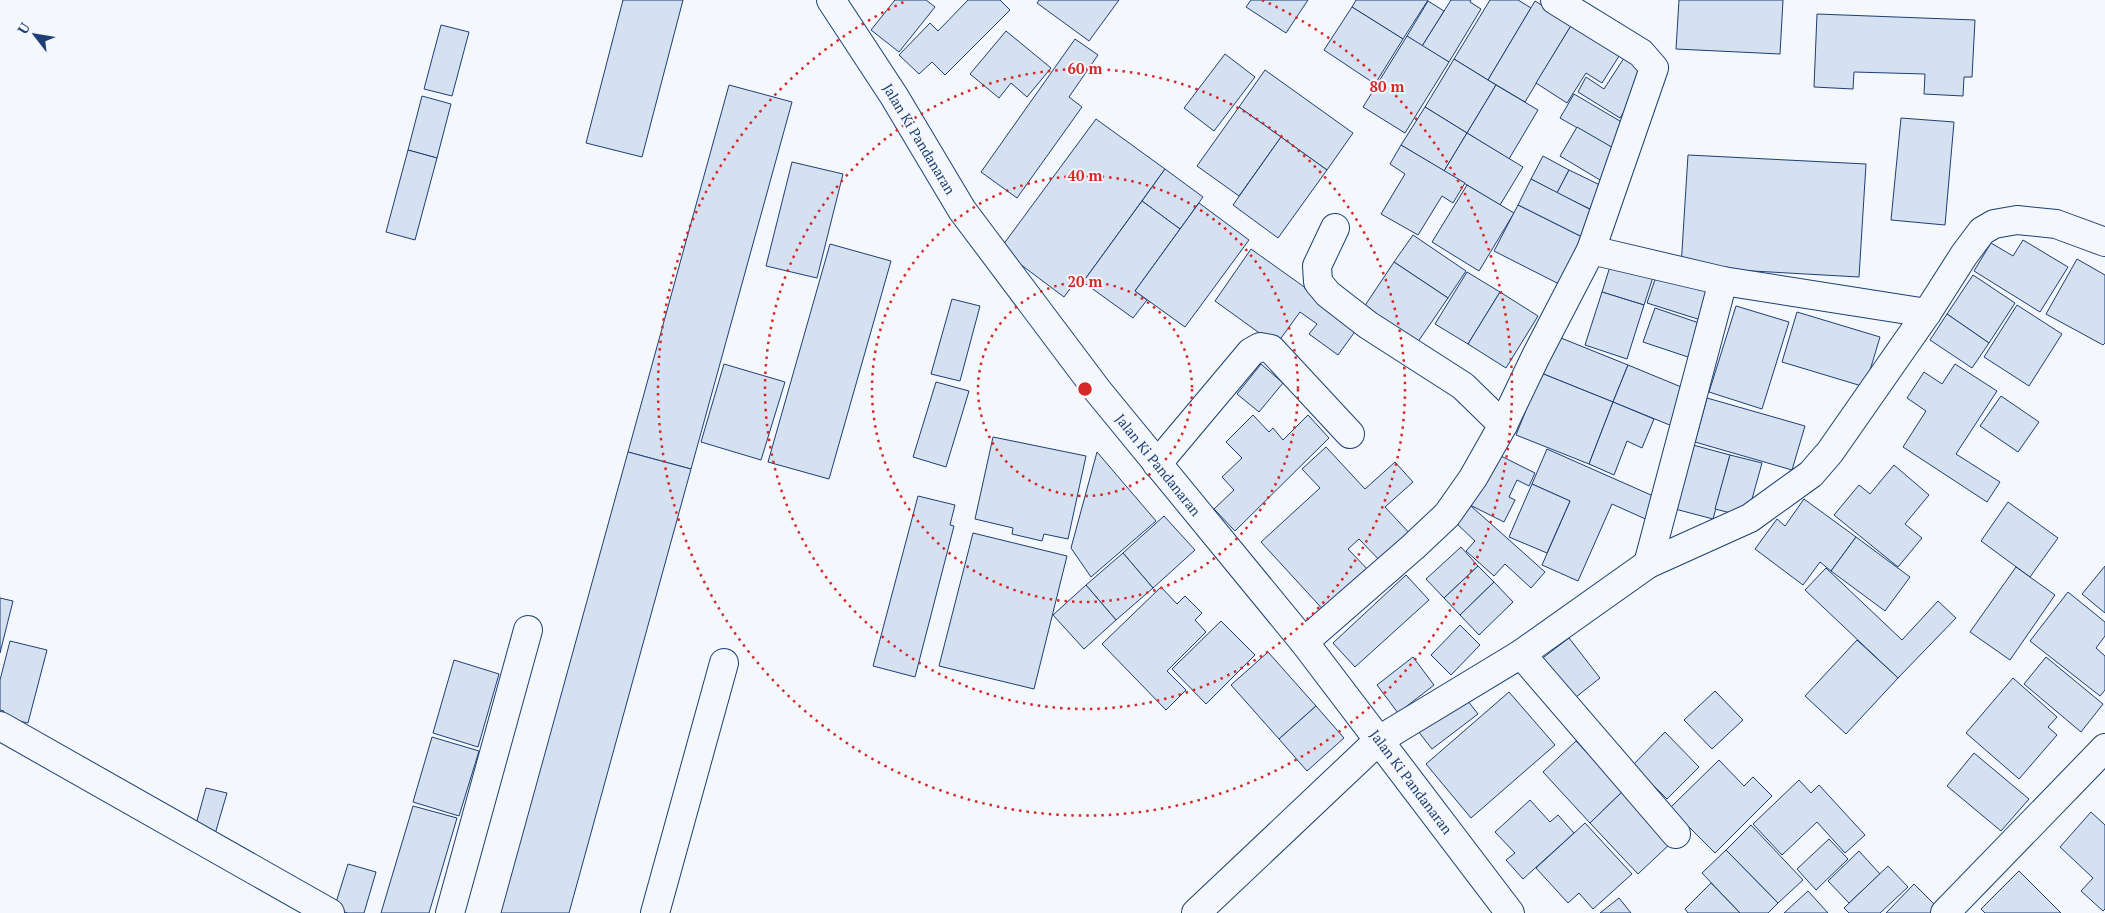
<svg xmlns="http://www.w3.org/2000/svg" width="2105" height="913" viewBox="0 0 2105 913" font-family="'PT Serif',serif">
<rect width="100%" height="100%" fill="#f4f7fb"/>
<g fill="#d5e0f0" stroke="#1d3f73">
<polygon points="623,0 683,0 642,157 586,143"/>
<polygon points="895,0 926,0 935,7 899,52 871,30"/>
<polygon points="968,0 1000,0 1010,10 945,75 932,62 919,74 899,55 930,23 938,31"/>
<polygon points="1039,0 1119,0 1089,41 1037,3"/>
<polygon points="1251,0 1308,0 1286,33 1246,7"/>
<polygon points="1356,0 1428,0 1403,39 1352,7"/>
<polygon points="1451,0 1471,0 1470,2 1481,9 1449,62 1422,46"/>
<polygon points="1490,0 1518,0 1531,8 1488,80 1454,59"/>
<polygon points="1679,0 1783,0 1780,54 1676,49"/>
<polygon points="1428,1 1444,11 1422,46 1407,36"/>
<polygon points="1535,1 1572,24 1525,102 1488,80"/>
<polygon points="1352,7 1403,39 1375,84 1324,50"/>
<polygon points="1817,14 1975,20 1972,77 1964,77 1963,96 1924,94 1925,74 1854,72 1853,89 1814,87"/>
<polygon points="1572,24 1621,53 1602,83 1586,73 1567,103 1536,83"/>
<polygon points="441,25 469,32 452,96 424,89"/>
<polygon points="1006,31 1051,68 1027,97 1011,83 999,98 970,74"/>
<polygon points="1407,36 1449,62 1405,133 1363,107"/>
<polygon points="1075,39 1098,55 1069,97 1082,107 1017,198 981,172"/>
<polygon points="1225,54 1255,77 1214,131 1184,108"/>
<polygon points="1624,58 1648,73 1620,118 1578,92 1586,77 1604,89"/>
<polygon points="1454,59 1496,85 1467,133 1425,107"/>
<polygon points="1265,70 1353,133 1327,170 1239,107"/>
<polygon points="729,85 792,102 691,469 628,452"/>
<polygon points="1496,85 1538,110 1509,159 1467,133"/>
<polygon points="1574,94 1642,134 1628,157 1560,118"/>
<polygon points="422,96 451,104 437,158 408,150"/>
<polygon points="1239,107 1281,137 1239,196 1197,166"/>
<polygon points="1425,107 1467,133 1444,171 1401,145"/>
<polygon points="1901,118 1954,122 1945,225 1891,220"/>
<polygon points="1096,119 1165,169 1083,282 1078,278 1064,297 1000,249"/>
<polygon points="1577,127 1622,153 1605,183 1560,156"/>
<polygon points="1467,133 1523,167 1500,205 1444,171"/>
<polygon points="1281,137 1327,170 1278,238 1233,205"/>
<polygon points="1401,145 1465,183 1453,203 1442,196 1418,235 1381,214 1405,174 1390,164"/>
<polygon points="408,150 437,158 415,240 386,232"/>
<polygon points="1688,155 1866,164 1859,277 1681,267"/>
<polygon points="1543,156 1569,170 1557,193 1531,179"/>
<polygon points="792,162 843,174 817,278 766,266"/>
<polygon points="1165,169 1203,197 1180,229 1142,201"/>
<polygon points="1569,170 1602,186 1590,209 1557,193"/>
<polygon points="1531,179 1597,213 1584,238 1518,205"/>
<polygon points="1467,185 1514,213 1479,271 1432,242"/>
<polygon points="1142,201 1180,229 1135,291 1147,300 1133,318 1083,282"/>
<polygon points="1199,203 1249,240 1185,327 1135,291"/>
<polygon points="1518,205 1584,238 1561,285 1494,251"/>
<polygon points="1413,235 1466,271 1448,298 1394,262"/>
<polygon points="2023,240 2068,267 2040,312 1974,271 1991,243 2013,256"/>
<polygon points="830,244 891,261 829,479 768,462"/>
<polygon points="1251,249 1359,326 1338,355 1309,334 1317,324 1300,312 1276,345 1215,301"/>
<polygon points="1613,257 1655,271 1644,305 1602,292"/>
<polygon points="2077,259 2105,275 2105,343 2103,345 2046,314"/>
<polygon points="1394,262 1448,298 1413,349 1360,313"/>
<polygon points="1659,268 1716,286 1704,321 1647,303"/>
<polygon points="1467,272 1500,292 1468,344 1435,324"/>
<polygon points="1973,275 2015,303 1989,343 1947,314"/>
<polygon points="1500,292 1538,316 1506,368 1468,344"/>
<polygon points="1602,292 1644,305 1627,359 1585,345"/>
<polygon points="952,299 980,306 960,381 931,374"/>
<polygon points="2017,305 2062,334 2029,386 1984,357"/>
<polygon points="1736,306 1789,322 1762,409 1709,392"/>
<polygon points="1655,308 1708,326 1697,360 1643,342"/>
<polygon points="1797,312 1880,337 1865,387 1782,362"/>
<polygon points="1947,314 1989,343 1972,368 1930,340"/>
<polygon points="1556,336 1628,365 1613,402 1541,373"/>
<polygon points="724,364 785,382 761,460 701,442"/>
<polygon points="1261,364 1283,383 1259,412 1237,394"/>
<polygon points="1955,364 1997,391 1956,454 2000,482 1987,502 1903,447 1926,411 1907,398 1924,372 1942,384"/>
<polygon points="1628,365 1691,391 1677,428 1613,402"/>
<polygon points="1541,373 1613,402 1589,464 1516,435"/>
<polygon points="936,382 969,391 946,467 913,457"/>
<polygon points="2001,396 2039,422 2018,452 1980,426"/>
<polygon points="1707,398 1805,426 1792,470 1695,442"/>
<polygon points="1613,402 1654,419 1642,448 1627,441 1614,475 1589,464"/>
<polygon points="1253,415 1269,432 1273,428 1283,440 1308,415 1329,438 1235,531 1214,509 1234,490 1222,477 1242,458 1226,442"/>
<polygon points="993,437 1086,456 1068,539 1044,534 1042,541 1012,534 1013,528 975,519"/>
<polygon points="1693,445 1730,455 1713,519 1675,509"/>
<polygon points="1326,447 1365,489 1395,462 1413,482 1385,507 1413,537 1384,565 1359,539 1348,549 1372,574 1328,615 1261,542 1320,488 1302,469"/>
<polygon points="1547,449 1660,499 1650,521 1612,504 1578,581 1542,565 1570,501 1532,484"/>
<polygon points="628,452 691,469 569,913 501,913"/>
<polygon points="1097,452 1156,521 1091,577 1071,548"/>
<polygon points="1497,454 1535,473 1529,486 1517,480 1509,497 1515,500 1504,522 1470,505"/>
<polygon points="1730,455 1762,463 1747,517 1715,509"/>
<polygon points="1894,465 1929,495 1905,524 1922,538 1898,567 1834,515 1859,485 1870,494"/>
<polygon points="1532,484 1570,501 1547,553 1509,537"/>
<polygon points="918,496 955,505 950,525 954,526 915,677 873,666"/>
<polygon points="1804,499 1856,537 1831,571 1820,562 1803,585 1755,549 1777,519 1785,526"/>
<polygon points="2008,502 2058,538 2030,577 1981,541"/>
<polygon points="1471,506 1545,572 1531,588 1505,564 1494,576 1466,551 1475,541 1456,523"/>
<polygon points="1164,516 1195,550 1153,588 1123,553"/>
<polygon points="973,533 1067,556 1034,689 939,666"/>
<polygon points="1856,537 1910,577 1885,611 1831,571"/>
<polygon points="1461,547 1478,566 1444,598 1426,579"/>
<polygon points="1123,553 1153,588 1116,620 1086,585"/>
<polygon points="1478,566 1494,582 1460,615 1444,598"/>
<polygon points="2105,566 2105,613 2082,594"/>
<polygon points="2016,567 2055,595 2010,660 1970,632"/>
<polygon points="1826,568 1902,640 1938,601 1956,618 1898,678 1805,590"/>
<polygon points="1406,575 1429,600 1355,667 1333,643"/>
<polygon points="1494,582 1513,602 1479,635 1460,615"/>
<polygon points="1086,585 1116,620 1084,649 1053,615"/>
<polygon points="1161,587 1177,604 1185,596 1202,613 1195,620 1206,632 1167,671 1186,690 1166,710 1102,644"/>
<polygon points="2068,592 2105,622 2105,636 2096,648 2105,656 2105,690 2100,696 2030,641"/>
<polygon points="0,598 13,601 0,653"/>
<polygon points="1221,621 1255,655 1206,704 1172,669"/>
<polygon points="1460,625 1480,645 1451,675 1431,655"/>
<polygon points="1569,638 1600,678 1571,701 1540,660"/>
<polygon points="1857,640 1898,678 1846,734 1805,696"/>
<polygon points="10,641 47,650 28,723 2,717 4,711 0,710 0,680"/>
<polygon points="1268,652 1316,706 1279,739 1231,685"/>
<polygon points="1413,657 1434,685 1398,713 1377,685"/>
<polygon points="2046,657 2103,704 2081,732 2024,684"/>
<polygon points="454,660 499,674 478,747 433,733"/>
<polygon points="2013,678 2057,717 2048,727 2057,735 2019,779 1966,733"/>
<polygon points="1715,691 1743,720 1712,749 1684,720"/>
<polygon points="1509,692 1555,745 1471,818 1426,764"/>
<polygon points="1464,696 1478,714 1432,749 1418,731"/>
<polygon points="1316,706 1344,738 1307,771 1279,739"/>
<polygon points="1665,732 1699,767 1667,799 1633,765"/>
<polygon points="432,737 479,751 459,816 413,802"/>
<polygon points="1576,741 1623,791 1590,823 1543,772"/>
<polygon points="1974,753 2029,799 2001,831 1947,786"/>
<polygon points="1719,760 1744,786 1753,777 1772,796 1715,853 1670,808"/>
<polygon points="1799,780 1811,793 1819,785 1865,835 1845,853 1817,822 1782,855 1753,824"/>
<polygon points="206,788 227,793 213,841 193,835"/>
<polygon points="1623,791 1671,843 1638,874 1590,823"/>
<polygon points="1530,800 1550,822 1558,815 1574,833 1523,879 1506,860 1515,853 1495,832"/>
<polygon points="413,806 457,818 429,913 381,913"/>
<polygon points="2091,812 2105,825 2105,909 2103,911 2081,891 2093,878 2060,847"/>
<polygon points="1585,823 1632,874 1593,909 1579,893 1568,903 1536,868"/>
<polygon points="1751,825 1803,880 1778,903 1726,850"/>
<polygon points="1829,839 1848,859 1816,890 1797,869"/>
<polygon points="1726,850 1778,903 1768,913 1740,913 1702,873"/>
<polygon points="1859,851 1880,874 1849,903 1828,881"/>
<polygon points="348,864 376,872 364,913 348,913 334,909"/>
<polygon points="1888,866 1908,887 1880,913 1849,913 1844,908"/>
<polygon points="2019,871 2061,913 1985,913 1981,909"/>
<polygon points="1711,883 1740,913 1688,913 1685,909"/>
<polygon points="1914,884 1941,911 1939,913 1886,913"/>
<polygon points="1808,891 1828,913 1784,913"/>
<polygon points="1619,898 1631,913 1600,913"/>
</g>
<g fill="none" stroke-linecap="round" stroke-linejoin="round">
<g stroke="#1d3f73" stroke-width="30">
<g id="minor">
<polyline points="1555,0 1641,53 1654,68 1591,250"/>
<polyline points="1335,228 1317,266 1318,282 1328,294 1368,325 1463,386 1503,425"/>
<polyline points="1157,464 1251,352 1260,347 1271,349 1350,434"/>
<polyline points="1648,564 1723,281"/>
<polyline points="1304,642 1413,547 1447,515 1473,478 1503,425 1536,356 1591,250 1723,281 1927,313"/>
<polyline points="1521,654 1676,834"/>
<polyline points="0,726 330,913"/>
<polyline points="450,913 528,630"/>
<polyline points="655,913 724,663"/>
<polyline points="1196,913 1379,740 1521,654 1648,564 1750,518 1811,474 1830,452 1927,313 1964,255 1982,231 1994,224 2017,220 2056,224 2105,242"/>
<polyline points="1945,913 2105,748"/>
</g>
</g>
<g stroke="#1d3f73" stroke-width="30">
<polyline id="major" points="831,0 894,96 962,210 1098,391 1304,642 1510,913"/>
</g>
<use href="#minor" stroke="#f4f7fb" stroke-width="28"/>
<use href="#major" stroke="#f4f7fb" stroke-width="28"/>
</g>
<g fill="none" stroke="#d62828" stroke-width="2.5" stroke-dasharray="2.5 5">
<circle cx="1085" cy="389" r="107"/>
<circle cx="1085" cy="389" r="213"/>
<circle cx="1085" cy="389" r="320"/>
<path d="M1262 0A427 427 0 1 1 908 0"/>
</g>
<g text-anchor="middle" stroke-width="4" stroke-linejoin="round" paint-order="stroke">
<g font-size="14" fill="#1d3f73" stroke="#f4f7fb">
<text transform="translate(919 139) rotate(59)" y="5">Jalan Ki Pandanaran</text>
<text transform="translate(1158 465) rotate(51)" y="5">Jalan Ki Pandanaran</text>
<text transform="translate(1411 782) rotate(53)" y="5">Jalan Ki Pandanaran</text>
</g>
</g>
<circle cx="1085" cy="389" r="8" fill="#d62828" stroke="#f4f7fb" stroke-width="2.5"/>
<g font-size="15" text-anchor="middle" font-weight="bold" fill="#d62828" stroke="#f4f7fb" stroke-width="4" stroke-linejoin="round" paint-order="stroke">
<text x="1085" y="74">60 m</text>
<text x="1387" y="92">80 m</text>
<text x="1085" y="181">40 m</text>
<text x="1085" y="287">20 m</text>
</g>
<g transform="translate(35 35) rotate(301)" stroke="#f4f7fb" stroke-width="4" paint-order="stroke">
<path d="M0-4L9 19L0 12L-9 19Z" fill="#1d3f73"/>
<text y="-8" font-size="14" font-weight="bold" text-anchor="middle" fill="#1d3f73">U</text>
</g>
</svg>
